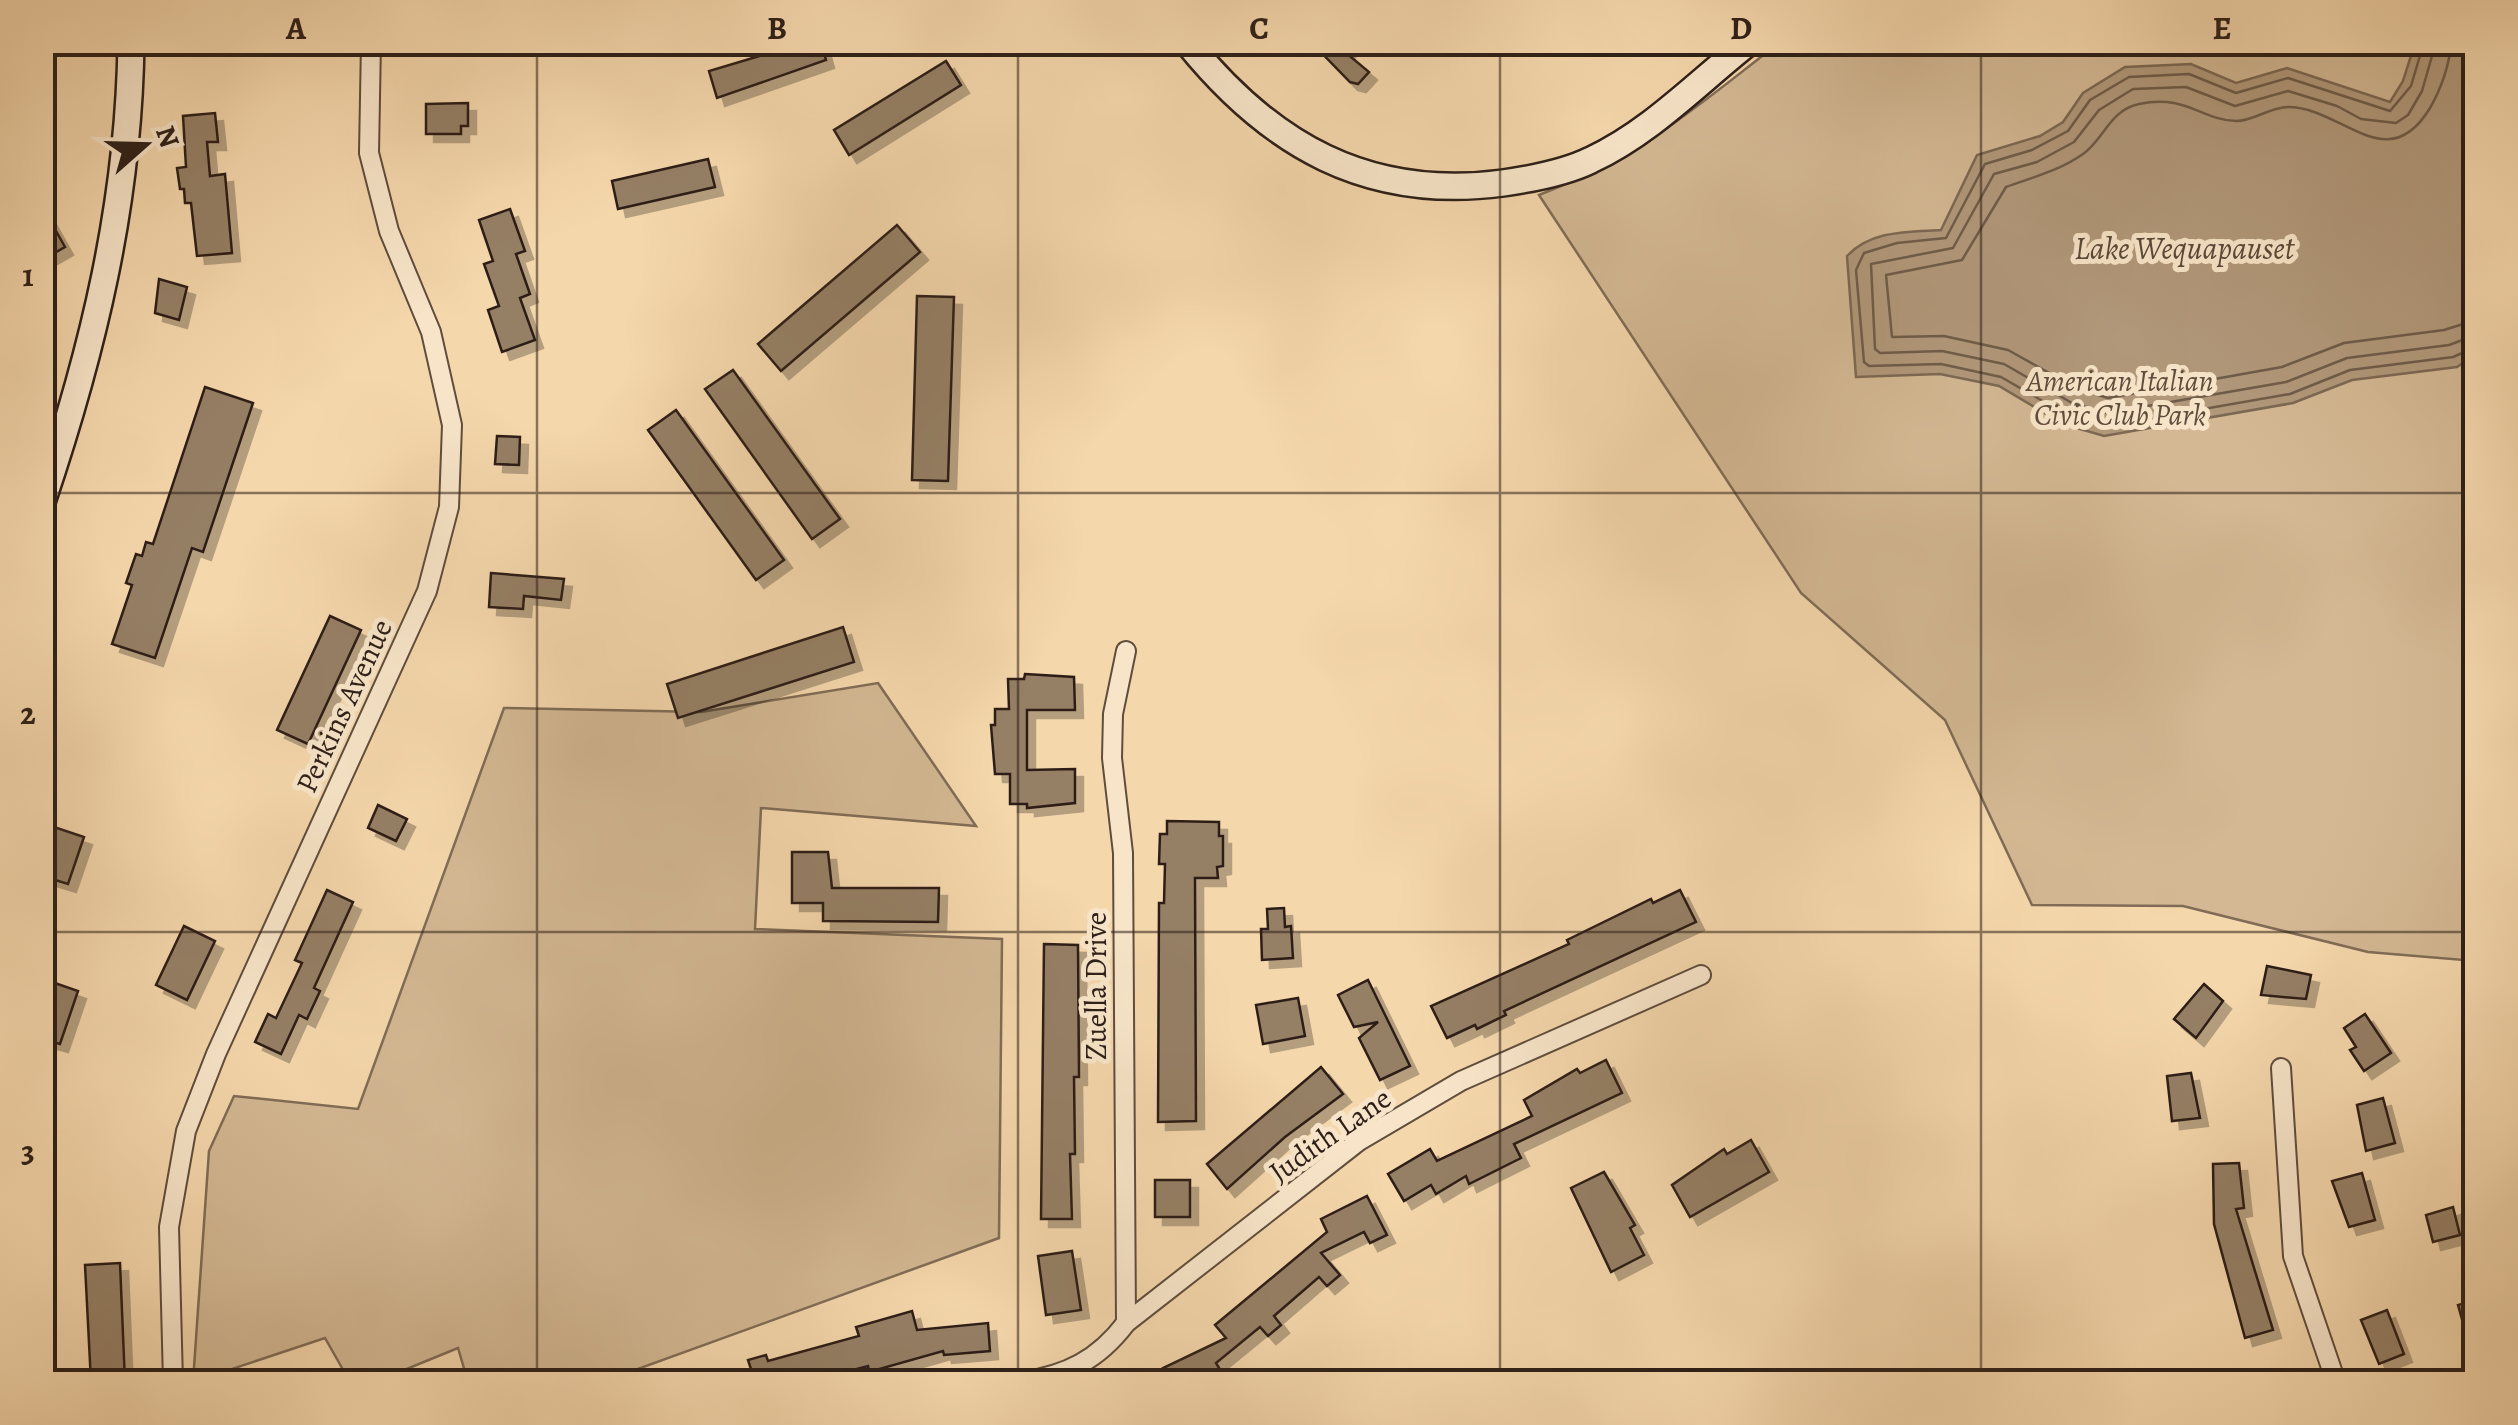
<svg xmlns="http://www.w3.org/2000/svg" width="2518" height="1425" viewBox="0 0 2518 1425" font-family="Alegreya,serif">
<defs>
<filter id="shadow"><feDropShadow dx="8" dy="8" stdDeviation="0" flood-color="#0004"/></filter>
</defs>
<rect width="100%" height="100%" fill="#f5d7ac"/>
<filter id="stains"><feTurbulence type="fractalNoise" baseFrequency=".002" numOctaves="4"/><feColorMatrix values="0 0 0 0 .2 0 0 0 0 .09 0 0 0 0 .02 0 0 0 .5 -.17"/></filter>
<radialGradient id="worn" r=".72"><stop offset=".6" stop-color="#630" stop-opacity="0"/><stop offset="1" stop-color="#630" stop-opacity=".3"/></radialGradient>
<g fill="#d3b893" stroke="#806c56" stroke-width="2.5">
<path d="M1779,43h696v918l-107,-9 -185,-46 -151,-1 -87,-185 -144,-127 -262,-398c105,-40 154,-86 240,-152z"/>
<polygon points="878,683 976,826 761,808 755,929 1002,939 999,1238 602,1382 468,1382 458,1348 375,1382 350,1382 325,1338 193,1382 209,1151 234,1096 358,1109 504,708 701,712"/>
</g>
<path fill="#b1987a" stroke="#7c6853" stroke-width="2.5" d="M2415,43h60v312l-18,12 -105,13 -59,23 -189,33 -41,-12 -64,-38 -59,-12 -84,3 -9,-121c24,-26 61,-24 94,-26l36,-75 63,-19 23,-14 20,-29 42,-26 66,-3 45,19 51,-15 103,34 13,-21z"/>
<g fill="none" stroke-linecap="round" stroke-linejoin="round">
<g stroke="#6f5c49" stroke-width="2.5">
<polyline points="2424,42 2411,86 2390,111 2288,78 2236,93 2189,74 2129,77 2090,100 2068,131 2032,150 1985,164 1946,238 1897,243 1864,253 1856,270 1864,362 1869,366 1941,364 2001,377 2067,415 2106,426 2290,394 2350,370 2453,357 2476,347"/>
<polyline points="2436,42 2422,91 2408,115 2396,123 2361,119 2337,106 2288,91 2235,106 2186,87 2133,89 2099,110 2074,142 2037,162 1994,174 1953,248 1871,264 1875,349 1880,353 1942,351 2004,364 2072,403 2107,413 2286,382 2347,358 2449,345 2476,335"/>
<path d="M2451,42c-1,22 -10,47 -21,66 -43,71 -88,-1 -142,-1 -18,0 -34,14 -52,14 -35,-1 -50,-27 -97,-17 -29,6 -35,35 -56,50 -24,17 -50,23 -77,33l-44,73 -76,15 6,62 52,-1 64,14 70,39 30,9 174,-31 62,-24 100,-13 32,-10"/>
</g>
</g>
<g fill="#957f65" stroke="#2d1f18" stroke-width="2.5" filter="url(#shadow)">
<polygon points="785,42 821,42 826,60 717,98 709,71 786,48"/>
<polygon points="1311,42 1353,42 1345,52 1369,72 1358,84 1350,82"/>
<polygon points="946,61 961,85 849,155 834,130"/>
<polygon points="468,103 468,126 461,126 461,134 426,134 426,104"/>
<polygon points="215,113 218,142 207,142 210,176 225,174 232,253 197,256 191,203 185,203 184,189 180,189 177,168 186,167 183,116"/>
<polygon points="708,159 715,187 618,209 612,181"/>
<polygon points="42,206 65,247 42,260"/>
<polygon points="510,209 525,251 516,254 530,294 520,298 535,340 502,352 488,310 499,306 484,264 493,261 479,220"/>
<polygon points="897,225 920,252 781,371 758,344"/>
<polygon points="159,279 187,287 179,320 155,313"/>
<polygon points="917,296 954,297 948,481 912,480"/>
<polygon points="733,370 840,519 812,539 705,389"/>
<polygon points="205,387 253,403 203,552 192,548 155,658 112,644 132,585 126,583 136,554 142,556 146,542 153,544"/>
<polygon points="676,410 784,560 756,580 648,430"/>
<polygon points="497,436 520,437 519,465 495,464"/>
<polygon points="491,573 564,579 561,600 524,596 523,609 489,607"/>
<polygon points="330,616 361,630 308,744 277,730"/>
<polygon points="843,627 854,662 678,718 667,684"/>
<polygon points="1025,674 1074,677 1075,710 1027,710 1027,770 1075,769 1075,803 1027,808 1027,804 1010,804 1010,774 995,774 991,725 995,725 995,709 1009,709 1008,679 1024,679"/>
<polygon points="378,805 407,819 396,841 368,828"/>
<polygon points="1167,821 1219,822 1219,836 1223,836 1223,866 1217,867 1218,878 1195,878 1196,1121 1158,1122 1159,903 1164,903 1165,864 1159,864 1160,834 1167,834"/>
<polygon points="42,823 84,837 68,884 42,876"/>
<polygon points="792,852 828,852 832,888 939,888 938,922 823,921 823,903 792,903"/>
<polygon points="327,890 353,902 314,988 320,991 307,1019 299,1015 281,1054 255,1042 268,1014 276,1018 302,963 295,960"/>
<polygon points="1680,890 1696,922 1504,1011 1506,1015 1477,1029 1475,1025 1447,1038 1431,1006 1569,944 1567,940 1651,899 1653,903"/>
<polygon points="1284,908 1285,927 1291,926 1293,958 1262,960 1261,929 1268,929 1267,909"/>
<polygon points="184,926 215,941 187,1000 156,985"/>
<polygon points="1044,944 1078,945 1079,1077 1074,1077 1075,1154 1070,1154 1072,1219 1041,1219"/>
<polygon points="2267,966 2311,975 2306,999 2261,995"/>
<polygon points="1368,980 1410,1066 1380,1080 1359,1038 1378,1022 1354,1027 1338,995"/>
<polygon points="49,981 78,991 60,1044 42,1039 42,1000"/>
<polygon points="2204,984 2223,1001 2196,1038 2174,1019"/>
<polygon points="1298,998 1305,1036 1263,1044 1256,1005"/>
<polygon points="2365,1014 2391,1053 2364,1071 2350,1050 2356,1047 2344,1028"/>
<polygon points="1606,1060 1622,1093 1514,1144 1521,1158 1469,1184 1466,1176 1436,1194 1431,1185 1404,1201 1388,1174 1430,1149 1437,1161 1532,1116 1524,1100 1577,1069 1580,1073"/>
<polygon points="1321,1067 1343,1094 1285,1137 1227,1189 1207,1164"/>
<polygon points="2191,1073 2200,1118 2172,1121 2167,1076"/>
<polygon points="2383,1098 2395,1143 2366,1151 2357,1105"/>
<polygon points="1751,1140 1769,1172 1690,1217 1672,1185 1724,1149 1727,1154"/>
<polygon points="2239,1163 2244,1208 2236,1209 2273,1330 2245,1338 2214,1224 2213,1164"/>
<polygon points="1604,1172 1635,1225 1630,1228 1644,1255 1611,1272 1571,1188"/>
<polygon points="2362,1173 2375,1220 2349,1227 2332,1181"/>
<rect x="1155" y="1180" width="35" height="37"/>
<polygon points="1367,1196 1387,1235 1370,1243 1364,1232 1321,1253 1340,1275 1327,1286 1319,1277 1274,1316 1281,1325 1268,1336 1260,1327 1216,1363 1222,1373 1203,1382 1170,1382 1163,1368 1226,1338 1215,1325 1327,1232 1321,1219"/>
<polygon points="2453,1207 2460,1235 2433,1242 2426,1215"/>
<polygon points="1072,1251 1081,1310 1046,1315 1038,1256"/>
<polygon points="120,1263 125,1382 91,1382 85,1265"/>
<polygon points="2476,1300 2476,1350 2471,1351 2458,1305"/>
<polygon points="2387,1310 2404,1354 2379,1364 2361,1320"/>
<polygon points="912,1311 917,1330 988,1323 990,1351 944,1355 943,1351 869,1372 868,1366 807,1382 721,1382 720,1378 751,1369 748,1360 766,1355 768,1361 859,1336 856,1327"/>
</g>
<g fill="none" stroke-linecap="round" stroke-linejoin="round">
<g stroke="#5f4d3d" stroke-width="22">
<g id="street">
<polyline points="1126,651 1113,714 1112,758 1123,853 1126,1323"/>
<polyline points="2281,1068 2293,1256 2336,1382"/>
<polyline points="173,1382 169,1227 186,1131 216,1054 427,591 449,507 452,425 431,332 389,231 369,153 371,42"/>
<path d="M1022,1382c45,-7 76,-22 104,-59l233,-182 102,-60 240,-106"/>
<polyline points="2472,1382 2476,1381"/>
</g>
</g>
<g stroke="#2d1f18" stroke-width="30">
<g id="secondary">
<path d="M1187,42c83,103 180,159 316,141 28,-4 62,-10 88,-23 60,-28 106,-77 158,-118"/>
<path d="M42,502c51,-151 87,-299 89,-460"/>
</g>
</g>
<use href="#street" stroke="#f8e5c9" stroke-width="18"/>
<use href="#secondary" stroke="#f8e5c9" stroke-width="25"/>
</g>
<path fill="none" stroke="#2d1f18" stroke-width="2.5" stroke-opacity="0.55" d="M537,42v1340M1018,42v1340M1500,42v1340M1981,42v1340M42,493h2434M42,932h2434"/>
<g text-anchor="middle" stroke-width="10" stroke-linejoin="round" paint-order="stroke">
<g font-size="30" font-style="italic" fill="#5f4d3d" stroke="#f8e5c9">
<text x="2120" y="391">American Italian<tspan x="2120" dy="34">Civic Club Park</tspan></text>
</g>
<g font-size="30" fill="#2d1f18" stroke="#f8e5c9">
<text transform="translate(344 706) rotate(-65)" y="10">Perkins Avenue</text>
<text transform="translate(1096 986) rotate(-90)" y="10">Zuella Drive</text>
<text transform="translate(1330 1135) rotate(-35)" y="10">Judith Lane</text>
</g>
<g font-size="32" font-style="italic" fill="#5b493a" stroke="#f8e5c9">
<text x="2184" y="259">Lake Wequapauset</text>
</g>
</g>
<rect width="2518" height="1425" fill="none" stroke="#f5d7ac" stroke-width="110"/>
<g transform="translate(145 145) rotate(70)" stroke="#f8e5c9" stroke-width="8" paint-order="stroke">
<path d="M0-8L18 38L0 25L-18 38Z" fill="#2d1f18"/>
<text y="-15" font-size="28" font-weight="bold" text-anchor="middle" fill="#2d1f18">N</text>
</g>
<rect x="55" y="55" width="2408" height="1315" fill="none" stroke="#2d1f18" stroke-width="4"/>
<g font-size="32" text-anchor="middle" font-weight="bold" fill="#2d1f18">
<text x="296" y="39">A</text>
<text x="777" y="39">B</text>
<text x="1259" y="39">C</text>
<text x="1741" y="39">D</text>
<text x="2222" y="39">E</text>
<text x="28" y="286">1</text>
<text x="28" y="724">2</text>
<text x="28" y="1162">3</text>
</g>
<rect width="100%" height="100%" filter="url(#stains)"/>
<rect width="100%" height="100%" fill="url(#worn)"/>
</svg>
